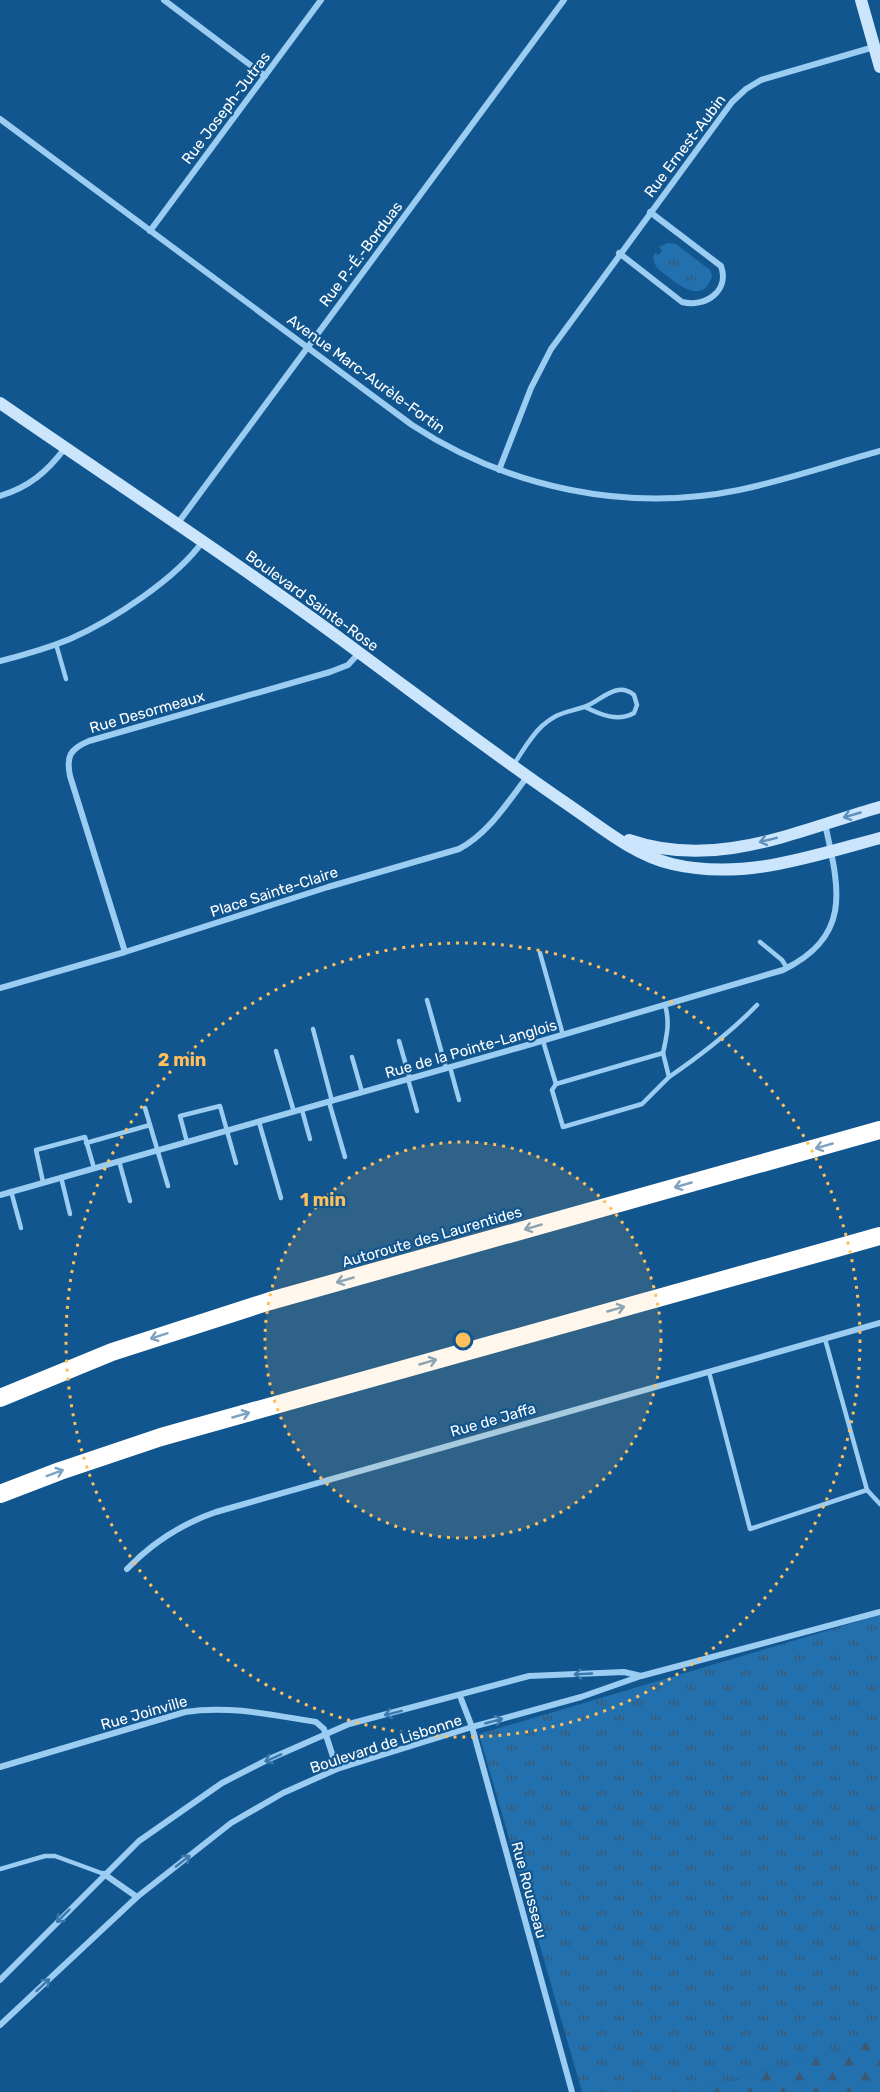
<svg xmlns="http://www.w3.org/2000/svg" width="880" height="2092" viewBox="0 0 880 2092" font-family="Rubik,sans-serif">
<defs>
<pattern id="grass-tufts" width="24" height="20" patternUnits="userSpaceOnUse" patternTransform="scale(1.5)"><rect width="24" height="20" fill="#2370ae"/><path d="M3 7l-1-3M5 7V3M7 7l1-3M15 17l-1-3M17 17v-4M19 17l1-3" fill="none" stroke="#3c5a73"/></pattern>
<pattern id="forest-firs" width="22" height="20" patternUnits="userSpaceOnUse" patternTransform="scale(1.5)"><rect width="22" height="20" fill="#2370ae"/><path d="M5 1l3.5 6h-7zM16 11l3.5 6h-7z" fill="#3c5a73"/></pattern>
</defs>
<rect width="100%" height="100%" fill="#12568f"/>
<g fill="url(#grass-tufts)">
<path d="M668,243l8,1 34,26 2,6c-7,25 -27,14 -41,3 -6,-5 -15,-10 -17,-17 -1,-5 -1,-5 1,-9l4,2 3,-5 -4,-3z"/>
<polygon points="880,1615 880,2039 690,2092 582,2092 479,1734"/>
</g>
<polygon fill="url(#forest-firs)" points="880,2039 880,2092 690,2092"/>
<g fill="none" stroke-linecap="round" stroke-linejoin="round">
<g stroke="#9bccf2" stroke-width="4.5">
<polyline points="56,644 66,679"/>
<path d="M514,764c9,-13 16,-27 28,-38 16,-14 23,-13 42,-19 16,-5 32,-27 50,-12l3,10 -3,8c-16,9 -33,2 -49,-6"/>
<polyline points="760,942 782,960 787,968"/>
<polyline points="540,953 563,1035"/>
<polyline points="427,1000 446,1068"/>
<polyline points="313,1029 332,1101"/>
<polyline points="399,1041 410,1079"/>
<path d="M543,1041l13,43 107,-31c4,-18 7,-31 2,-48"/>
<polyline points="276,1051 294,1112"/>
<polyline points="352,1057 362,1092"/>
<polyline points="450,1067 459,1100"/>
<path d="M669,1077c32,-22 61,-44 88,-72"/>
<polyline points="408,1079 417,1111"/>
<polyline points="556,1084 552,1090 563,1127 642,1104 669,1077 663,1053"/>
<polyline points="329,1102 345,1157"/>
<polyline points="145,1108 168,1186"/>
<polyline points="302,1110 310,1139"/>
<polyline points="259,1122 281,1198"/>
<polyline points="187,1142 180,1116 220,1106 236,1163"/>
<polyline points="86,1143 150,1125"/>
<polyline points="119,1161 130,1201"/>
<polyline points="61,1177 70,1214"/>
<polyline points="43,1182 36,1150 85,1137 94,1168"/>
<polyline points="11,1191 21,1228"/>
<polyline points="709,1372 750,1529 867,1490 825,1339"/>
<polyline points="867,1490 880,1504"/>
<polyline points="0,1869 45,1856 55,1856 104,1874"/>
</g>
<g stroke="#9bccf2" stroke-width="6">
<polyline points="164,0 265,76"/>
<path d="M0,119l412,306c96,63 215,88 327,65 48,-10 94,-26 141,-39"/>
<polyline points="150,231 321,0"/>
<path d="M619,253l63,49c23,6 48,-11 39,-36l-71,-54"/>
<polyline points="499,470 531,388 551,349 732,102 746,89 761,80 874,47"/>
<path d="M0,496c29,-9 47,-24 65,-48"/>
<polyline points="178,523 564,0"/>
<path d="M0,661c24,-6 48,-13 70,-22 43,-19 106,-60 133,-98"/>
<path d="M125,952l-55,-176c-4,-20 0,-27 19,-35l241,-69 18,-7 11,-12"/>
<path d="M0,988l125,-36 203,-65 131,-38c29,-15 48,-46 68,-72"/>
<path d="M0,1195l521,-148 262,-77c70,-34 56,-82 42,-146"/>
<path d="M127,1569c25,-26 54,-45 89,-57l664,-189"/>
<polyline points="460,1696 472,1727 572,2092"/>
<path d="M0,1767l185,-55c44,-7 88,3 131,10l8,7 13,40"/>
<polyline points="104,1874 137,1897"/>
<polyline points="0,1980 139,1841 222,1783 267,1760 349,1724 529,1676 624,1672 641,1676"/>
<polyline points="0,2025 137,1897 231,1823 283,1793 337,1769 472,1727 581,1697 641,1676 880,1612"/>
</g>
<g stroke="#cae5fc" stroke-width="12">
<polyline points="861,0 880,67"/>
<path d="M0,403c120,83 243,163 361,251 69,51 137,103 209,152 32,22 64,49 102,58 71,17 140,-8 208,-26"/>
<path d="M629,840c87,30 167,-9 251,-33"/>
</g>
<g stroke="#fff" stroke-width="18">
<polyline points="0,1398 112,1352 270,1301 880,1130"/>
<polyline points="0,1494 60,1471 161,1437 880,1236"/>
</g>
</g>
<defs><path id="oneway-shaft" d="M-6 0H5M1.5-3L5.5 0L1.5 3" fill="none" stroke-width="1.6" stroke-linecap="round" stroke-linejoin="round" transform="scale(1.5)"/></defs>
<g stroke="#5c8fbb">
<use href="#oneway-shaft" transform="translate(852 815) rotate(164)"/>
<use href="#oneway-shaft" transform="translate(768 840) rotate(166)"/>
</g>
<g stroke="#7da2c1">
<use href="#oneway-shaft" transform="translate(824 1146) rotate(164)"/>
<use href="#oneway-shaft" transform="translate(683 1185) rotate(164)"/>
<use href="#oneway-shaft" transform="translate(533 1227) rotate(164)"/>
<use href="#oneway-shaft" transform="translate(345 1280) rotate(164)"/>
<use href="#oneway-shaft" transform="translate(616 1309) rotate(-16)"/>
<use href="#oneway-shaft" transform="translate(159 1336) rotate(162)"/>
<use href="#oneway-shaft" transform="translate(428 1362) rotate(-16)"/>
<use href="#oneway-shaft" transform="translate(241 1415) rotate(-16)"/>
<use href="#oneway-shaft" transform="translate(55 1473) rotate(-20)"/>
</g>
<g stroke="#3b79ad">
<use href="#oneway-shaft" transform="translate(583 1674) rotate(177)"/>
<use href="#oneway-shaft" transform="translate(393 1713) rotate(166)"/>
<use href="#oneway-shaft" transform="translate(494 1721) rotate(-15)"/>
<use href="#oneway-shaft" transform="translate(273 1758) rotate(156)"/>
<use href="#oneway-shaft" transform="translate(183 1861) rotate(-38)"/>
<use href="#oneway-shaft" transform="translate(63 1916) rotate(135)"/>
<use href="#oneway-shaft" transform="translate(43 1985) rotate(-43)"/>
</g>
<circle cx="463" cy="1340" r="198" fill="#ffbf5c" fill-opacity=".12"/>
<g fill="none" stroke="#ffbf5c" stroke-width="3" stroke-dasharray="3 6">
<circle cx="463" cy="1340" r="198"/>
<circle cx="463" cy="1340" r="397"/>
</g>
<g text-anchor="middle" stroke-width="4.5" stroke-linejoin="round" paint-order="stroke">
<g font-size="15" fill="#fff" stroke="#12568f">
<text transform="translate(226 108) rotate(-53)" y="5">Rue Joseph-Jutras</text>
<text transform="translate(685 146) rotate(-53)" y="5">Rue Ernest-Aubin</text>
<text transform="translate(361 254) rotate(-53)" y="5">Rue P.-É.-Borduas</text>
<text transform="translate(366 374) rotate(36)" y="5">Avenue Marc-Aurèle-Fortin</text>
<text transform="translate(312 601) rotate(36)" y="5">Boulevard Sainte-Rose</text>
<text transform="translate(147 712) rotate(-16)" y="5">Rue Desormeaux</text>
<text transform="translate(274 892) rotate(-18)" y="5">Place Sainte-Claire</text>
<text transform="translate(471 1049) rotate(-16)" y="5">Rue de la Pointe-Langlois</text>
<text transform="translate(432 1237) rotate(-16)" y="5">Autoroute des Laurentides</text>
<text transform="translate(493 1420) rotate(-16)" y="5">Rue de Jaffa</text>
<text transform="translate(144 1713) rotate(-16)" y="5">Rue Joinville</text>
<text transform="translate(386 1744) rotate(-18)" y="5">Boulevard de Lisbonne</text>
<text transform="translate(529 1890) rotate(75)" y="5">Rue Rousseau</text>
</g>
</g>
<circle cx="463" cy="1340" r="9" fill="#ffbf5c" stroke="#12568f" stroke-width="3"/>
<g font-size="18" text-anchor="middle" font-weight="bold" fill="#ffbf5c" stroke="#12568f" stroke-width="4.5" stroke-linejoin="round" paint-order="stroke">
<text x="182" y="1066">2 min</text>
<text x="323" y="1206">1 min</text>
</g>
</svg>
